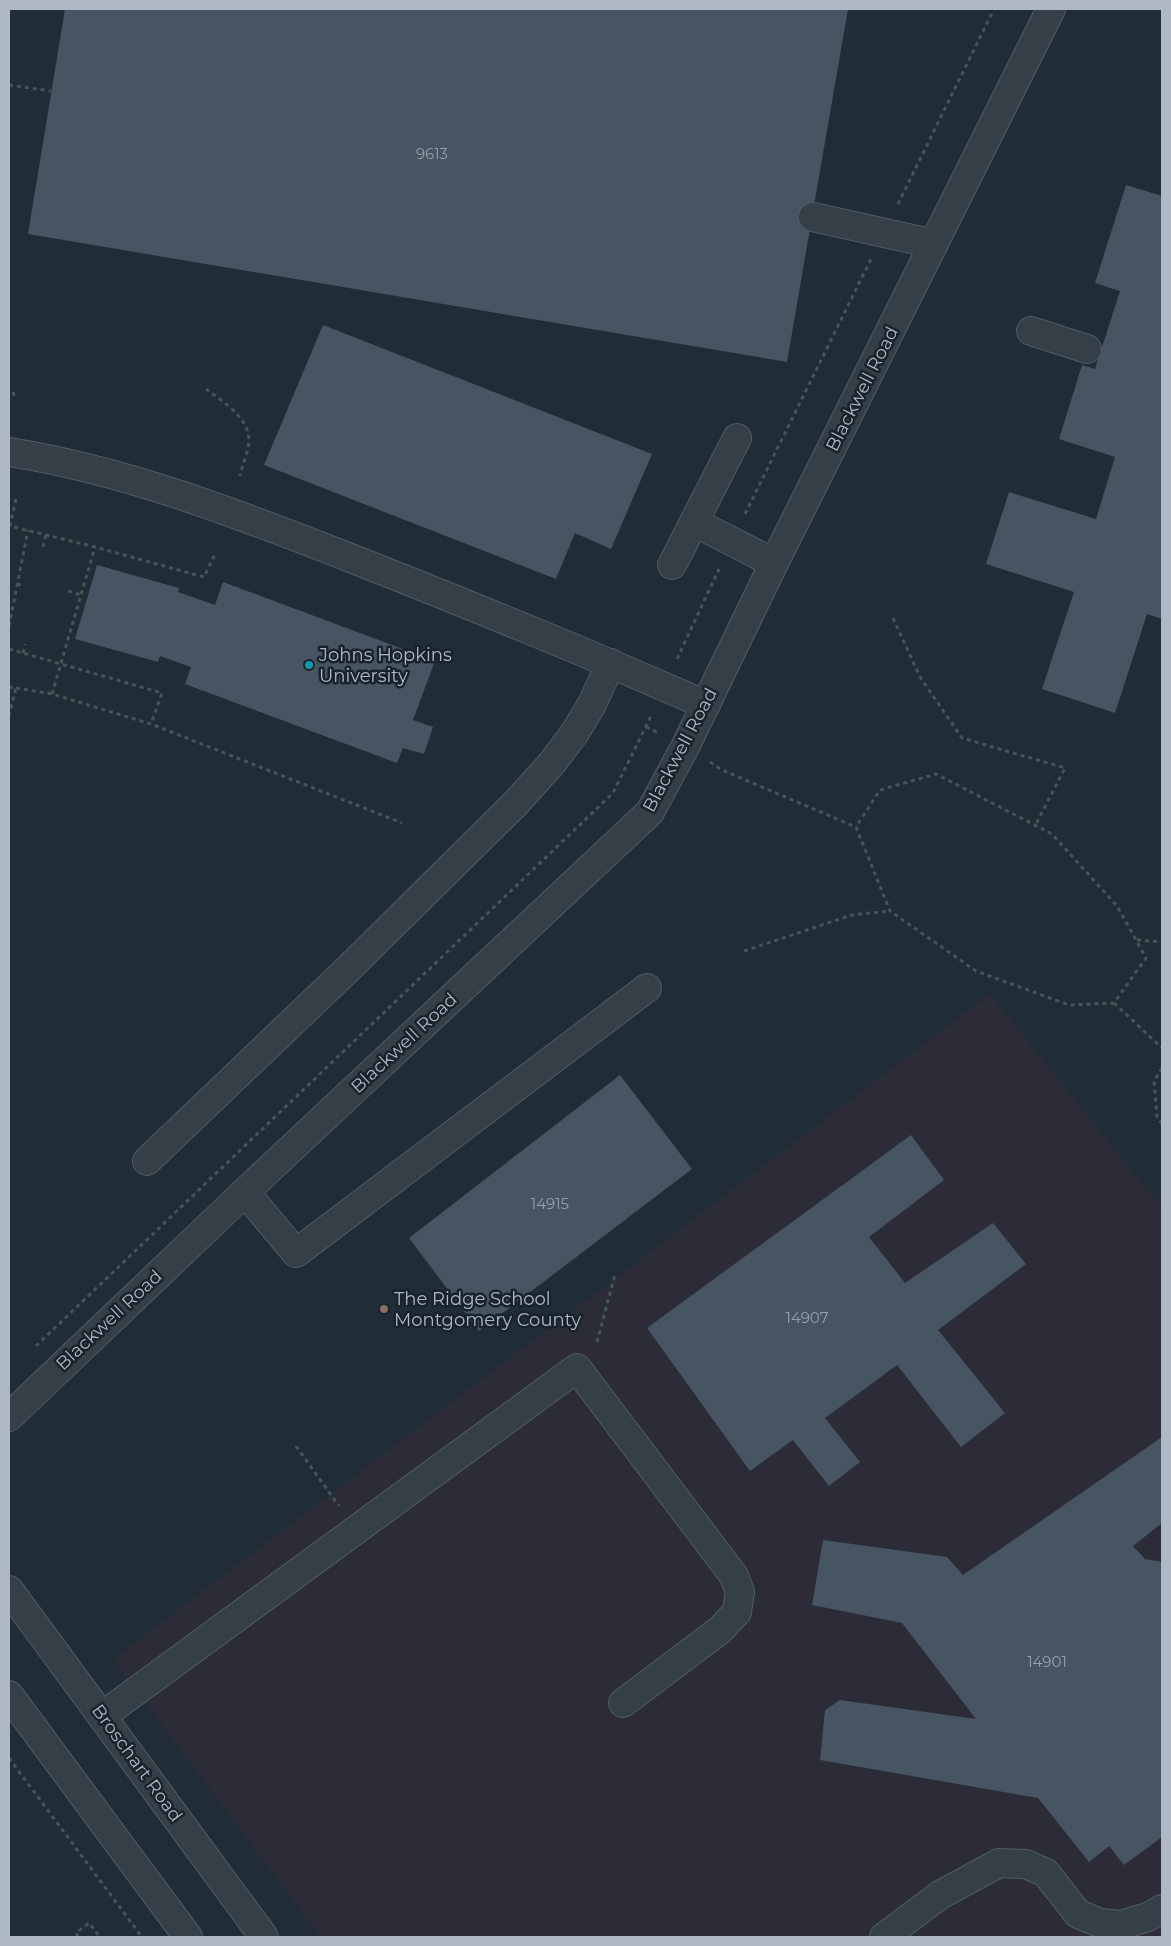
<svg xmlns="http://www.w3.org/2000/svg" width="1171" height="1946" viewBox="0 0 1171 1946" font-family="Montserrat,sans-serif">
<rect width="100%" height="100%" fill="#202d37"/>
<polygon fill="#2c2c39" points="990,994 1162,1208 1162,1937 321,1937 113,1659"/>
<g fill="#465561">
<polygon points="65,9 848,9 787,362 28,234"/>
<polygon points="1126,185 1162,196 1162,619 1147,614 1115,713 1042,689 1074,592 986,564 1009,492 1096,519 1115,457 1059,439 1082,365 1095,369 1120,291 1095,283"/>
<polygon points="323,325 652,454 611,549 575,533 556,579 264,465"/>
<polygon points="97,565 179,588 178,592 215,605 223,582 435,661 413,720 433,727 424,754 403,748 397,763 185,684 191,667 160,656 158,662 75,639"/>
<polygon points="620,1075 692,1169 479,1331 409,1238"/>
<polygon points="911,1135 944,1180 869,1237 905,1283 993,1223 1026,1264 938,1330 1005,1413 961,1447 897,1365 825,1418 860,1462 829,1486 793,1440 750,1471 647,1328"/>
<polygon points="1162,1437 1162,1523 1133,1546 1145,1559 1162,1562 1162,1837 1124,1865 1109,1846 1089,1862 1038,1798 820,1760 825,1710 840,1700 976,1719 902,1623 812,1605 823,1540 947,1557 963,1575"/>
</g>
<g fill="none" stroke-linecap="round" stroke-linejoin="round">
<g stroke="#515c66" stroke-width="30">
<g id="minor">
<polyline points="813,217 934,244"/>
<polyline points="1031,331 1087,349"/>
<path d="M9,452c115,18 226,61 334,103 122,48 243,97 363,150"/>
<polyline points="694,522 774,563"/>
<polyline points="672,565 737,438"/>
<polyline points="147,1161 348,969 517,802 552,763 574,734 592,704 611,663"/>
<polyline points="245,1192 296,1253 647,988"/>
<polyline points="9,1417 245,1192 650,812 686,745 774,563 1051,9"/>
<polyline points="9,1590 264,1937"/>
<polyline points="9,1695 188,1937"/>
<polyline points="102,1716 577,1368 734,1576 740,1592 737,1612 720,1630 623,1703"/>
<polyline points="884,1937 940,1895 999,1863 1026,1864 1046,1873 1078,1914 1100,1923 1121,1925 1148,1917 1162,1909"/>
</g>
</g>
<g stroke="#425757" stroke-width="3" stroke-dasharray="4 4" stroke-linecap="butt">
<polyline points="9,85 51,91"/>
<polyline points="898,204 994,9"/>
<path d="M206,389c17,13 44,29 43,53 -1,11 -7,23 -9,34"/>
<polyline points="13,392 15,398"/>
<polyline points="16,499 10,526 95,547 204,577 215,554"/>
<polyline points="745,514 871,259"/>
<polyline points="43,547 46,534"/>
<polyline points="17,584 25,586"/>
<polyline points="68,591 81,595"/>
<polyline points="893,618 920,677 962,738 1065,768 1035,826"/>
<polyline points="9,626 28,530"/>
<polyline points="9,649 162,693 151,724"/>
<polyline points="23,653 25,644"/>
<polyline points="677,659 719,569"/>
<polyline points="9,687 16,688 9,715"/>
<polyline points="16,688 52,694 151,724 402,823"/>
<polyline points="52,694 95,547"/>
<polyline points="646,727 659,733"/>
<polyline points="710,762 722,770 856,827 890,911 976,971 1069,1005 1114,1003 1146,958 1117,906 1052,834 936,774 880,790 856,827"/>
<polyline points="1137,940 1162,942"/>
<polyline points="744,951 852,915 890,911"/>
<polyline points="1114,1003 1162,1048"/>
<polyline points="1162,1068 1154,1081 1157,1117 1162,1124"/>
<polyline points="597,1342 615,1275"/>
<polyline points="36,1346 613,793 652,714"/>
<polyline points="296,1446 339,1506"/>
<polyline points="9,1758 142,1937"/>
<polyline points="78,1937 76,1933 89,1923 100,1937"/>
</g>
<use href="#minor" stroke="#343f48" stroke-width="28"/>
</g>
<circle fill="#0f9aa8" stroke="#19232c" stroke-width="2" cx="309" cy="665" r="5"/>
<circle fill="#8d6e63" stroke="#19232c" stroke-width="2" cx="384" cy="1309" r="5"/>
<g text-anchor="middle" stroke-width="5" stroke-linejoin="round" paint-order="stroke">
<g font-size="15" fill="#94a0ac">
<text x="432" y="159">9613</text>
<text x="550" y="1209">14915</text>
<text x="807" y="1323">14907</text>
<text x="1047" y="1667">14901</text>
</g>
<g font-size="18" fill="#aeb9c5" stroke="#19232c">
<text transform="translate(862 389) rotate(-63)" y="6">Blackwell Road</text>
<text transform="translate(680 750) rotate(-62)" y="6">Blackwell Road</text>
<text transform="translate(404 1043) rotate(-43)" y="6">Blackwell Road</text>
<text transform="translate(109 1320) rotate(-43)" y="6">Blackwell Road</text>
<text transform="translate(137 1763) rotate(54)" y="6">Broschart Road</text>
</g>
<g font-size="18" fill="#aeb9c5" stroke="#19232c" text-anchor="start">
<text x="319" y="661">Johns Hopkins<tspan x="319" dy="21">University</tspan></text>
<text x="394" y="1305">The Ridge School<tspan x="394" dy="21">Montgomery County</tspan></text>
</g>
</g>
<rect width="1171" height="1946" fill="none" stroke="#aeb9c5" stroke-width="20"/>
</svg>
